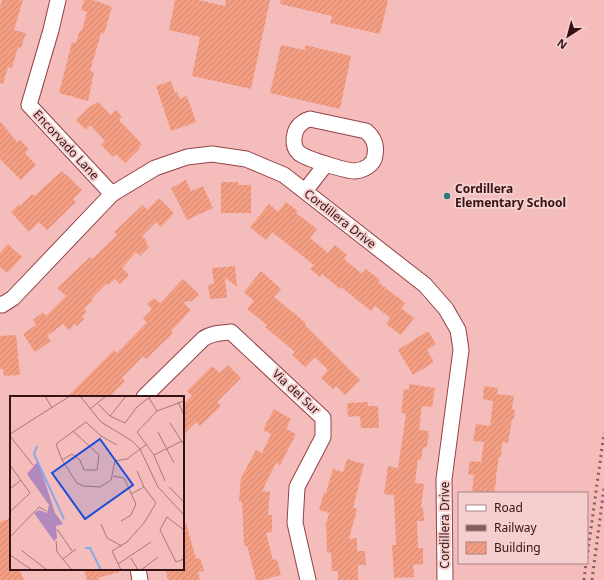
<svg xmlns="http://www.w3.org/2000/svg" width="604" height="580" viewBox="0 0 604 580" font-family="'Noto Sans',sans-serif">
<defs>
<pattern id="building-hatch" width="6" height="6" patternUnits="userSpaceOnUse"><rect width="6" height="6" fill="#f39e83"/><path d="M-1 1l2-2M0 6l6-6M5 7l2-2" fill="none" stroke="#d18770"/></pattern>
</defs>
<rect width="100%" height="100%" fill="#f5bcbc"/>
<g fill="url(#building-hatch)">
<polygon points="2,0 23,0 14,30 26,33 21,48 18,47 12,68 8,67 3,84 0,83 0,7"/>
<polygon points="84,0 93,0 112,7 104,34 101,33 90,71 94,72 88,101 59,93 72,42 76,43 80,30 82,31 87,12 81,10"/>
<polygon points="175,0 198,0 225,6 226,0 270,0 251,89 192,76 200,37 169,30"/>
<polygon points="281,0 388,0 380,34 330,23 332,16 280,4"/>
<polygon points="281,45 305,50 305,45 351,56 340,109 270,93"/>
<polygon points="171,81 175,93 177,92 180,99 187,96 196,122 171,131 156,86"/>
<polygon points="98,102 111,115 116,110 122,117 119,120 142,144 139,147 140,148 125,163 116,154 113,157 101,145 105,141 90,125 86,130 76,120 89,107"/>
<polygon points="0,121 17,142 20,140 29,149 25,153 36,165 21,180 0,159"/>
<polygon points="62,171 66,175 67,175 82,190 73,199 76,202 47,230 39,222 29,232 11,212 19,204 20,206 32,194 34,196"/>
<polygon points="186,180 191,191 203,186 213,208 187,220 171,188"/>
<polygon points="221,182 238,182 238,185 251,185 251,213 221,213"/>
<polygon points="159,198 174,213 161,227 156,222 142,236 147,242 146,243 149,247 140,256 136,252 122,268 129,275 120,284 115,279 108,285 106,284 91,299 93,300 84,309 87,312 82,316 84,319 77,326 75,324 69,330 63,324 47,336 51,341 35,352 23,334 36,325 33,320 43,312 46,316 66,296 57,288 90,257 92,259 117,235 114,232 143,205 147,210"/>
<polygon points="286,202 298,211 296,213 317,229 310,238 328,253 335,245 347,255 344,259 362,274 366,269 380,280 378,282 405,303 401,308 414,318 401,335 386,324 390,318 375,306 371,311 341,287 340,289 322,274 320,277 310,269 314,265 272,232 266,240 250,227 269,204 278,212"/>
<polygon points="8,244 22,257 7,273 0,267 0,253"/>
<polygon points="235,266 237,287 225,277 227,298 210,299 208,285 214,284 212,268"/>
<polygon points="261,271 281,289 274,297 306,323 305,325 360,380 345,395 336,386 333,389 321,378 328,370 315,357 305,367 292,355 295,352 265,327 267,325 247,309 254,301 244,292"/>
<polygon points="183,279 199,294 192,301 183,302 191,310 171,331 173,333 146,359 143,356 122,378 125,381 109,397 67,397 114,350 117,353 147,322 143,319 152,309 147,304 154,298 160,303"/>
<polygon points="428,331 436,344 427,350 434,362 413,375 398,350"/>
<polygon points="16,335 20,375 4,376 3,369 0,369 0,336"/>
<polygon points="228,365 241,378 217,402 221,406 200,426 196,422 183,435 183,405 192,396 187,391 212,366 220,373"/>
<polygon points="409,384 435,388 432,407 422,406 419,430 429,431 427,447 423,447 421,460 418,459 415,483 424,484 421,508 423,508 424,521 417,521 418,548 423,548 423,564 413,565 414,577 394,578 392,545 396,545 394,495 384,494 388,466 398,468 406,414 401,413 404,389 409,390"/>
<polygon points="484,386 498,388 497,394 514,396 512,409 515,410 514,419 512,419 508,443 503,442 502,444 501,457 499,457 496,476 496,482 494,493 472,491 474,475 468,474 470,461 481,462 484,442 473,441 476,424 490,426 493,401 483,399"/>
<polygon points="368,402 368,406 378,406 379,428 361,428 360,416 348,417 347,403"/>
<polygon points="274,409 291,419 286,429 296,434 280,465 276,463 262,491 270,492 268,515 272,515 272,532 266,533 273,560 277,559 281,575 263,580 256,580 247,546 244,546 242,502 239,501 241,478 256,450 262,453 271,434 263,430"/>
<polygon points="347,459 364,464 353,508 357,509 349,539 357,538 357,551 365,551 366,565 358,565 358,580 338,580 338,571 332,571 331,552 327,553 326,523 329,513 319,510 324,493 326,493 333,469 343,472"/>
<polygon points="11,518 11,569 19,569 24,580 0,580 0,522"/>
<polygon points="183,523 186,523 196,559 200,558 204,571 198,572 200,580 168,580 165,569 183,569"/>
<polygon points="84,569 119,569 119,572 98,578 99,580 87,580"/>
</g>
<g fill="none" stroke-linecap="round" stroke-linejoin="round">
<g stroke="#934246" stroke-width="17">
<g id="minor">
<polyline points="58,0 51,30 29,105 112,194"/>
<path d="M310,119l56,12c7,6 11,14 9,24 -1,10 -11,15 -20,16 -9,0 -49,-12 -56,-18 -8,-7 -6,-24 3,-30 2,-2 5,-3 8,-4z"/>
<polyline points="305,191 326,164"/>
<polyline points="0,304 2,305 13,298 112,194 155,168 187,157 212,154 246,159 284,175 425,285 446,309 458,330 461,350 444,479 445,580"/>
<path d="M144,397l59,-58c8,-6 18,-6 28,-7l92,86v19l-26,50 -2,36 13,57"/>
<polyline points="138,569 140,580"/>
</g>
</g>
<use href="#minor" stroke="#fff" stroke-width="15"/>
<g stroke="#875b5c" stroke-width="3" stroke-dasharray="2 4" stroke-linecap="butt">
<polyline points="587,558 604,433"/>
<polyline points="584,580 586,563"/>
<polyline points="592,580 604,488"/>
</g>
</g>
<circle fill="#2f797b" stroke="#f5cece" stroke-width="1.5" cx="447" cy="196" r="4"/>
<g text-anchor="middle" stroke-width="4" stroke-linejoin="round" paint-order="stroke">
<g font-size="12" fill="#351315" stroke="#f5cece">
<text transform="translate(66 145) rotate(47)" y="4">Encorvado Lane</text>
<text transform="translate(340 219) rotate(38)" y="4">Cordillera Drive</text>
<text transform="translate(296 392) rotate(43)" y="4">Via del Sur</text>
<text transform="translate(445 525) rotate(-90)" y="4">Cordillera Drive</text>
</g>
<g font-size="12" font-weight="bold" fill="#351315" stroke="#f5cece" text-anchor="start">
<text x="455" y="193">Cordillera<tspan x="455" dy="14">Elementary School</tspan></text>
</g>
</g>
<g transform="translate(10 396)">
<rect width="174" height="174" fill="#f5bcbc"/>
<path d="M28,65l17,52 8,11 -7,2 1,12 -3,3 -20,-28 5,-3 8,3 2,-8 -22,-31z" fill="#b189bd"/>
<path fill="none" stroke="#81aae9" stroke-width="2" d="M27,50l-3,8 30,65M75,152h5l11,22"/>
<path fill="none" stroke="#a87879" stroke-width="1" d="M35,0l7,12M70,0l21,26 31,19 8,8 18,38 26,28M139,2l8,13M168,6l6,13M88,8l12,12 15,7 12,-16 14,-11M80,13l16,-13M100,20l16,-20M160,27l14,22M148,36l16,31M0,38l60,-38M0,40l23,29M107,49l-16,-9 -15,-14 -30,22 6,16 15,23 6,3 17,1 11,-7 4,-19 12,-2 20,-15M144,59l28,-14M52,64l10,-6 8,6 4,10h13l2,-15 -26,-24M0,69l20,28 -20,19M103,80l11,2 12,26 -5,11 -10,6M155,85l-11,-26 -17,-23 20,-21 27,-10M159,91l15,15M0,93l11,-9M121,98l13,-7M91,128l6,14 15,8M47,133l15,22M174,134l-17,-13 -7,13 16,32 8,-3M0,141l29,-30 7,4M46,145l1,11 15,18M11,154l26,20M0,159l22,15M121,162l7,12M53,163l13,-10M108,168l33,-22M111,174l-9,-19 15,-9 17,-19 12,-20 -12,-16 -7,-16M131,174l17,-13"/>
<path fill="#1d4ed8" fill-opacity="0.15" stroke="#1d4ed8" stroke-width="2" d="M90,43l33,46 -48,34 -33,-46z"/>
<rect width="174" height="174" fill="none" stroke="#351315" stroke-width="2"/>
</g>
<rect x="458" y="492" width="130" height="72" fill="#f5cece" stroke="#a88384"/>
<rect x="466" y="505" width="20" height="6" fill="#ffffff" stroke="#a88384"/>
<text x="494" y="512" font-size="12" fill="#351315">Road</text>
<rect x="466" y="525" width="20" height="6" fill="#875b5c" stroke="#a88384"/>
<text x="494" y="532" font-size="12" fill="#351315">Railway</text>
<rect x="466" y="542" width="20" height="12" fill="url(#building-hatch)" stroke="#a88384"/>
<text x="494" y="552" font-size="12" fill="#351315">Building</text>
<g transform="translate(568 36) rotate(216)" stroke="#f5cece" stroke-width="3" paint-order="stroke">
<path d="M0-3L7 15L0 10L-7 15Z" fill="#351315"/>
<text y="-6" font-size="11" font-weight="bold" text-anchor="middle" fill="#351315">N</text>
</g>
</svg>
